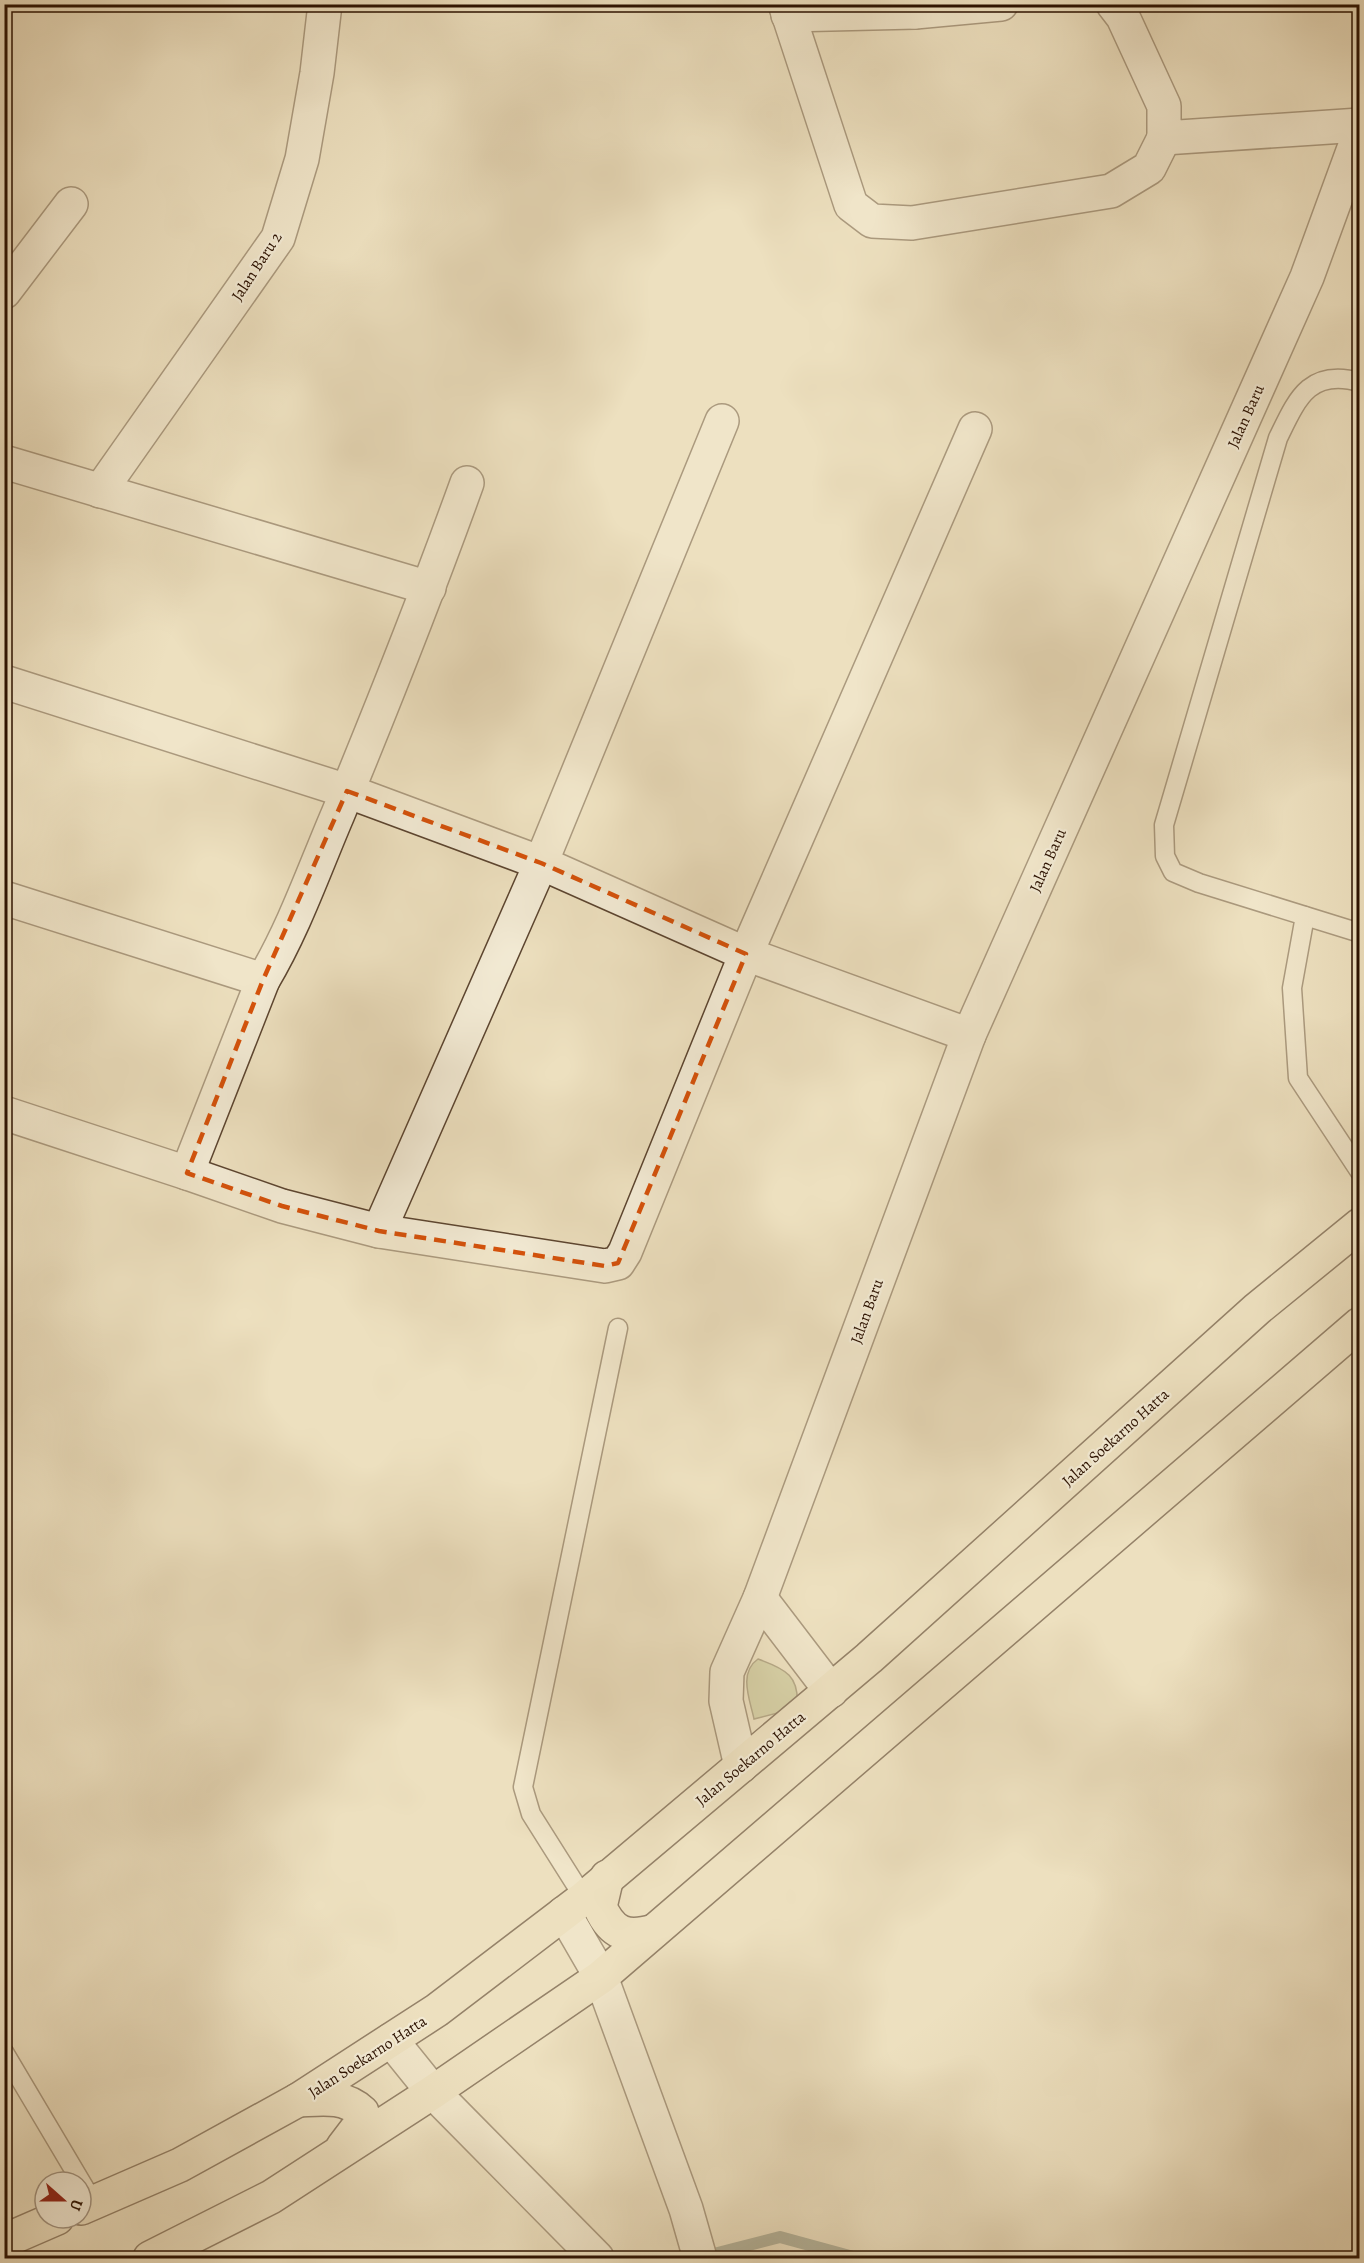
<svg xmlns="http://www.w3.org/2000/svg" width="1364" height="2263" viewBox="0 0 1364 2263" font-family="Alegreya,serif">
<rect width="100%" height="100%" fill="#ede0bf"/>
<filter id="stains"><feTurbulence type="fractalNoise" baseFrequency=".00333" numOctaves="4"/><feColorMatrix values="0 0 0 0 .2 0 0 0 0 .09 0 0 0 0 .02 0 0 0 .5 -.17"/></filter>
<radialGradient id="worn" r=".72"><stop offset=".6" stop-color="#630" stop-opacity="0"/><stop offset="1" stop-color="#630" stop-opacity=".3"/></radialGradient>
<path fill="#bfc08d" stroke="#756846" stroke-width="1.5" d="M758,1659c28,10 42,17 39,49l-43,11c-4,-19 -16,-46 4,-60z"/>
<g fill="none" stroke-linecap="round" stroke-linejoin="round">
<polyline stroke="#6e7868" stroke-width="12" points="702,2257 780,2237 857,2258"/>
<g stroke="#5c4530" stroke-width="21">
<g id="service">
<path d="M1360,382c-51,-14 -63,17 -82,56l-114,387 1,31 8,16 26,11 161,50"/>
<polyline points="1305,916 1292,988 1298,1078 1360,1172"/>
<polyline points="584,1898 531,1814 523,1787 618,1328"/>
<polyline points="4,2052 93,2202"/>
</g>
</g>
<g stroke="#5c4530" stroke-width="36">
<g id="minor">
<polyline points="785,4 851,205 872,221 912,223 1111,191 1149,168 1164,138"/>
<polyline points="909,4 915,12 1001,4"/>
<polyline points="1113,4 1123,17 1164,106 1164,138 1360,125"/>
<polyline points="788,15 915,12"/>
<polyline points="4,292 71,204"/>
<polyline points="4,462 429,588"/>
<polyline points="100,491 278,238 302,159 317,73 325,4"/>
<polyline points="4,682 347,791 541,863 746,954 969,1035"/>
<polyline points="4,898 263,980"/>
<path d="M4,1113l183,60 76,-193c31,-52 51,-110 75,-166 45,-109 89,-220 129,-331"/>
<polyline points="187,1173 282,1206 379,1231 605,1266 618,1263 625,1252 746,954 975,429"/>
<polyline points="379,1231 541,863 722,421"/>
<polyline points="760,1598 831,1691"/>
<polyline points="741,1766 726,1701 727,1672 760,1598 969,1035 1307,277 1360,132"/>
<polyline points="564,1913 601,1977 686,2209 700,2258"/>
<polyline points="391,2040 433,2092 597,2258"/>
</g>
</g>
<g stroke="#2b1100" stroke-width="36">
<g id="primary">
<path d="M607,1877l-7,30c12,27 27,32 54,24"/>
<path d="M298,2100c24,-1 46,-5 64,12v10l-19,25"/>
<polyline points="81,2208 180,2165 298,2100 437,2010 584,1898 869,1658 1257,1309 1360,1225"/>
<polyline points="4,2241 57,2218"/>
<polyline points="150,2258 271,2197 433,2092 601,1977 1360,1324"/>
</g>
</g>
<use href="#service" stroke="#f3ebd5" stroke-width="18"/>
<use href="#minor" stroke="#f3ebd5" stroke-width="33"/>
<use href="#primary" stroke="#ede0bf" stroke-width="33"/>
</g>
<path d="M0 0H1364V2263H0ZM347,791l194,72 205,91 -128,309 -13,3 -226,-35 -97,-25 -95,-33 76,-193z" fill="#ede0bf" fill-opacity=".55" fill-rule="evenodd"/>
<path fill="none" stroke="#d5520b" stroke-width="4.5" stroke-dasharray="12 8" stroke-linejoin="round" d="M347,791l194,72 205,91 -128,309 -13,3 -226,-35 -97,-25 -95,-33 76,-193z"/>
<g text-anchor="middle" stroke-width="4.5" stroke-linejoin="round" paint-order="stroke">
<g font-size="16" fill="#2b1100" stroke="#f3ebd5">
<text transform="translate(256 266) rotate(-57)" y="6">Jalan Baru 2</text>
<text transform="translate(1245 416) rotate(-66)" y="6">Jalan Baru</text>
<text transform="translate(1047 860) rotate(-66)" y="6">Jalan Baru</text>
<text transform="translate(866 1311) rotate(-70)" y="6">Jalan Baru</text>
<text transform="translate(1115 1437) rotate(-42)" y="6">Jalan Soekarno Hatta</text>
<text transform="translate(750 1758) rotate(-40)" y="6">Jalan Soekarno Hatta</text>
<text transform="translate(367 2056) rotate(-33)" y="6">Jalan Soekarno Hatta</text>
</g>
</g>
<rect width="1364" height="2263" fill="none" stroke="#ede0bf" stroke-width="24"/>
<rect x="6" y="6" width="1352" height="2251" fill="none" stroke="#2b1100" stroke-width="3"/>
<rect x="12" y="12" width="1340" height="2239" fill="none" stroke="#2b1100" stroke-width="1.5"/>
<g transform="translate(63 2200) rotate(111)"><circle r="28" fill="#f3ebd5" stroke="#a39480" stroke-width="1.5"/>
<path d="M0-4.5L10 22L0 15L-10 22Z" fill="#8f2418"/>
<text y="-9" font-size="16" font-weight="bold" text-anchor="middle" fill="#2b1100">U</text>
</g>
<rect width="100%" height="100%" filter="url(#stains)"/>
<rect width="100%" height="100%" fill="url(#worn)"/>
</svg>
